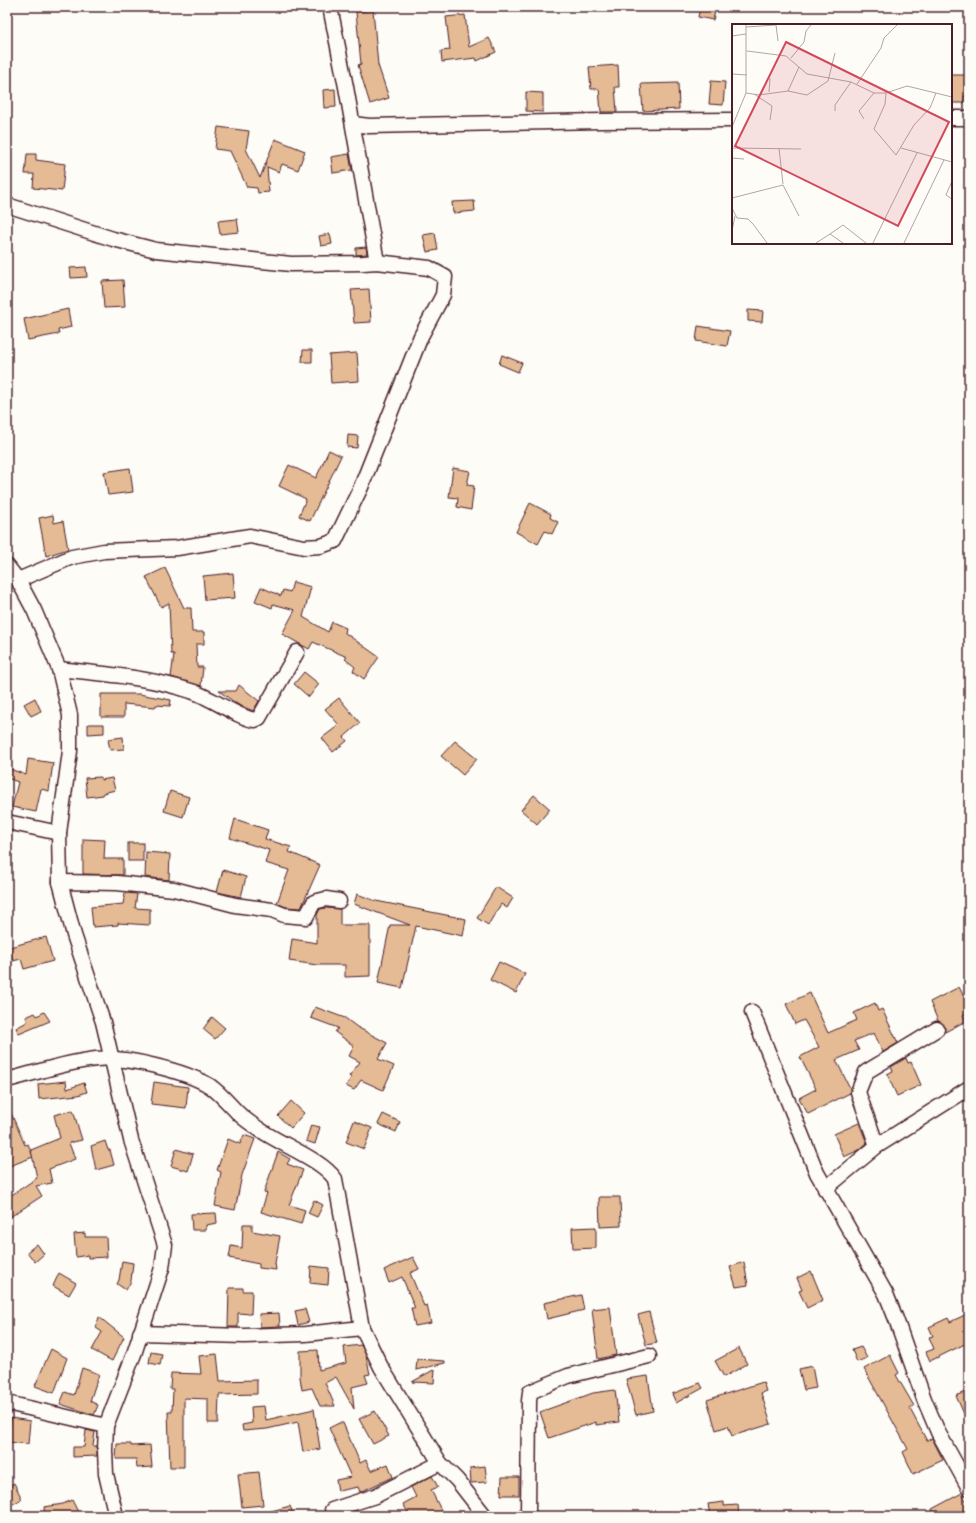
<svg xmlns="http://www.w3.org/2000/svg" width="976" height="1523" viewBox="0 0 976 1523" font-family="Itim,sans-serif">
<rect width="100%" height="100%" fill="#fdfcf7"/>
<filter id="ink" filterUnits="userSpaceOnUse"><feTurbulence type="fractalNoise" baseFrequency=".025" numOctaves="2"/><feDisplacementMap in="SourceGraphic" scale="8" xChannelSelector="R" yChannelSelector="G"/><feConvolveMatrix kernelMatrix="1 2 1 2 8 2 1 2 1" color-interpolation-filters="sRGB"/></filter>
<g filter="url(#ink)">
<g fill="#e4bb94" stroke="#4a1f2b">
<polygon points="700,7 716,7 713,20 698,17"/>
<polygon points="373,10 378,65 389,98 370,104 358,65 361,64 356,12"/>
<polygon points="465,15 469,47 489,38 496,52 477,61 476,58 442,62 441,51 450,50 446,17"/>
<polygon points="618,65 619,87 615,87 617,112 601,112 599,89 591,89 589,67"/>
<polygon points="951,75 969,75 968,96 964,96 964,103 951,103"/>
<polygon points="711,81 725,82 723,105 709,104"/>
<polygon points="678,83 679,109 643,111 641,84"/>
<polygon points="335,89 336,107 324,108 323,90"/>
<polygon points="526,92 543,93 543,112 526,111"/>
<polygon points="218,127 249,131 246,149 260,178 275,139 305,151 298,170 282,164 279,172 267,167 269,192 258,193 257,188 247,187 230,151 215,149"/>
<polygon points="27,154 36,154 36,160 65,164 62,191 33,188 34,174 25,174"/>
<polygon points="349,154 352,170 333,173 331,157"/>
<polygon points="474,201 475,211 453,213 452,202"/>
<polygon points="237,219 239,232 220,234 218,221"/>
<polygon points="435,233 438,250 427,252 423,235"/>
<polygon points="330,234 332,244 321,246 319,236"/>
<polygon points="366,247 367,254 356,255 356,248"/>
<polygon points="86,267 87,277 71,278 70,268"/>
<polygon points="123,280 125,307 104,308 102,281"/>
<polygon points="369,289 371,322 354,323 351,290"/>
<polygon points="68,309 71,327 58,330 59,334 28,340 24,319"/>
<polygon points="748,310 763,311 762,322 748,321"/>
<polygon points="698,326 730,331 727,346 696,341"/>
<polygon points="303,350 312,350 312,362 302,362"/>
<polygon points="357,353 359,381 331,383 329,355"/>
<polygon points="502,355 522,363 518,372 499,364"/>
<polygon points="348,435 358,436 357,448 347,447"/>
<polygon points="329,450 341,456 310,521 299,516 306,499 279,486 289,465 316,478"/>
<polygon points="130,468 133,492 108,495 104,472"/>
<polygon points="453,468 470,471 467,485 474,486 471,510 457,507 458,498 449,497"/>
<polygon points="530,503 551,514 550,518 558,522 552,534 545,531 538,544 516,532"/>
<polygon points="53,515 54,523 63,521 68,549 46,556 39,518"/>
<polygon points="165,568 184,608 191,608 192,632 204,632 204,644 196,644 197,667 203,667 201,686 171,677 174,654 171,654 169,603 161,607 146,577"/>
<polygon points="233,573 235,598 205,600 203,576"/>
<polygon points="293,582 311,587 303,617 328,632 332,622 346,628 345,633 379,657 364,679 353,671 355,667 345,659 347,657 313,642 309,649 282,634 295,610 273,604 272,608 255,601 261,587 281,596 283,590 290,592"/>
<polygon points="304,672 319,684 309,697 294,684"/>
<polygon points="239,685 259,701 253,711 237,704 219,691 236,691"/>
<polygon points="101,694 139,694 171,700 170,706 156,705 155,707 124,704 124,717 101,717"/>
<polygon points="35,698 41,711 31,716 24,704"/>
<polygon points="339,698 360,723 344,737 347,741 333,752 322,738 339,725 325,709"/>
<polygon points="88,724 104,724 104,733 88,734"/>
<polygon points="123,737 124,749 110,750 108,739"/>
<polygon points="455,741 477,759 463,775 441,756"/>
<polygon points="28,759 53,763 49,791 41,789 36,812 12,807 18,782 7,778 10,769 26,775"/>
<polygon points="101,777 101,780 112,778 115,790 103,793 103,795 87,797 85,778"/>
<polygon points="170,791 189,797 183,817 164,811"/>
<polygon points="534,795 550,809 537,824 521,810"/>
<polygon points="235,819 268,830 265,839 291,847 289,852 320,865 301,908 286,907 277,903 289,870 265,863 269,850 230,838"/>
<polygon points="83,839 105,840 104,859 123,859 123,875 83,874"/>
<rect x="128" y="843" width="15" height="18"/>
<polygon points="146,852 170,854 169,880 145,877"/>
<polygon points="223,870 246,877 241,897 217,892"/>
<polygon points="496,887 513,898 507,908 501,904 488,925 477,918"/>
<polygon points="125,893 137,894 135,908 150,909 150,925 118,923 118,925 93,927 91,907 123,904"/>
<polygon points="357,894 376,901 466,919 463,936 416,926 402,988 378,983 390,925 410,925 354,904"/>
<polygon points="326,908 340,909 340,925 370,925 370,976 345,977 345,965 317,965 289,961 292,939 317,943 317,915 320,909"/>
<polygon points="46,937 53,961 24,969 21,959 13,961 10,947"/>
<polygon points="499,962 525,974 516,993 490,980"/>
<polygon points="959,987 969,1006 969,1012 963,1015 966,1021 945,1032 944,1025 938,1021 930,1002"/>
<polygon points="810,993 828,1033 857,1020 854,1013 875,1003 878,1011 882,1009 898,1043 883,1052 874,1033 854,1041 859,1050 836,1060 850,1088 850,1093 808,1114 799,1098 816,1089 800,1057 819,1047 804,1020 795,1024 786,1004"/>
<polygon points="315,1007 345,1018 357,1027 387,1043 378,1059 394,1066 383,1090 361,1080 354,1090 346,1086 351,1078 349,1076 360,1062 349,1056 354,1046 335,1032 338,1028 311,1018"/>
<polygon points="44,1012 50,1021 19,1034 16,1028 27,1022 26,1017 35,1013 37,1016"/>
<polygon points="212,1017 225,1028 215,1039 203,1029"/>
<polygon points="906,1058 908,1063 911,1062 921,1085 897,1096 887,1074 893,1071 891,1067"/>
<polygon points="66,1081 67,1089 84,1083 87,1092 78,1095 39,1099 38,1084"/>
<polygon points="154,1082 188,1087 186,1108 151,1104"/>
<polygon points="291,1101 304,1113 291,1128 278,1116"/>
<polygon points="7,1104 25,1145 28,1144 33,1157 7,1167"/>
<polygon points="73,1110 82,1140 69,1143 75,1159 49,1169 52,1183 36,1186 42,1196 7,1219 7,1198 37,1178 31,1150 60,1138 54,1115"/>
<polygon points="383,1114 400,1122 396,1132 378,1124"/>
<polygon points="354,1121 372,1128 364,1149 346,1142"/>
<polygon points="859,1123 867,1143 859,1150 844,1157 834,1134"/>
<polygon points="311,1125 320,1127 315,1144 306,1141"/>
<polygon points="244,1135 255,1139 242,1175 235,1210 215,1206 221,1172 217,1170 228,1139 240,1144"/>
<polygon points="105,1141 108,1150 110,1150 114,1165 96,1170 91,1146"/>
<polygon points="176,1149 193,1154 188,1171 171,1166"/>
<polygon points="278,1152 290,1159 287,1164 303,1170 289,1205 305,1210 301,1224 261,1212 267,1193 264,1192"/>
<polygon points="599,1197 620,1197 621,1226 600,1227"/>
<polygon points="314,1200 323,1205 317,1217 308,1213"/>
<polygon points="216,1213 217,1223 206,1225 206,1230 192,1230 191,1214"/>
<polygon points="243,1224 252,1224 252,1231 280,1236 275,1263 276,1270 259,1268 259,1264 229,1258 231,1246 242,1248"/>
<polygon points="596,1227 596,1248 573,1249 572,1228"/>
<polygon points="85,1233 85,1237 106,1237 107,1257 88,1258 88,1255 76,1257 74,1234"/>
<polygon points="37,1244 44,1254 35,1262 27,1252"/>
<polygon points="413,1257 419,1269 410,1273 424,1306 427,1305 431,1323 415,1326 411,1308 415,1308 402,1277 389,1283 384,1270"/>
<polygon points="122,1261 133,1263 131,1281 126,1290 117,1284 119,1280"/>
<polygon points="744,1262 748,1285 736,1287 730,1267"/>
<polygon points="311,1266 329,1268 328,1285 310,1283"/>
<polygon points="811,1271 823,1300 807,1308 799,1291 802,1290 797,1278"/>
<polygon points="59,1273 76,1283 69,1295 53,1286"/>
<polygon points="229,1288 243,1288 243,1291 252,1291 251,1314 238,1313 238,1327 228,1327"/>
<polygon points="581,1295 584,1310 547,1319 544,1303"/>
<polygon points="610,1307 616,1355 598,1359 592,1309"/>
<polygon points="305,1309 309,1322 298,1325 295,1311"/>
<polygon points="649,1312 657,1343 646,1345 638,1315"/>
<polygon points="279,1313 280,1326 260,1327 259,1314"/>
<polygon points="967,1314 969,1320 969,1342 930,1361 926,1352 934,1349 929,1337 933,1336 929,1327 948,1318 950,1322"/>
<polygon points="99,1317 124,1337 112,1361 92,1350 102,1332 96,1328"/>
<polygon points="361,1345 366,1356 370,1374 365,1375 368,1383 352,1387 354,1409 336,1377 325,1383 335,1406 320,1406 312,1388 302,1390 300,1377 300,1351 318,1350 319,1370 346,1363 344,1347"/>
<polygon points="861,1347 867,1358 857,1362 852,1350"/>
<polygon points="739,1348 747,1364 724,1377 715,1361"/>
<polygon points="51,1349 67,1358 54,1393 35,1386"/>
<polygon points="151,1352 162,1354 160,1365 149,1363"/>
<polygon points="217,1354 220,1381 257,1380 257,1394 219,1395 218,1423 208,1423 208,1399 184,1398 184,1467 170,1467 168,1412 172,1412 173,1389 170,1389 171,1373 201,1374 199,1356"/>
<polygon points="890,1355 899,1373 896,1375 914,1406 910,1409 927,1441 932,1438 943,1460 913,1474 903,1452 908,1449 864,1369"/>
<polygon points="417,1359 445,1361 445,1363 416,1370"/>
<polygon points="812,1366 816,1388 804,1390 799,1369"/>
<polygon points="82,1368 99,1374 90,1401 98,1405 94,1415 60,1404 65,1392 74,1395"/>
<polygon points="435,1369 434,1383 412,1382"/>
<polygon points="648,1376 653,1411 636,1415 626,1379"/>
<polygon points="763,1382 766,1391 761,1393 771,1424 732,1436 728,1426 716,1430 707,1400"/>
<polygon points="700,1383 703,1388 676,1403 672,1394"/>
<polygon points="615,1390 619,1422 596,1425 596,1422 549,1438 540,1412 593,1393"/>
<polygon points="969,1390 969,1425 956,1396"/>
<polygon points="264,1406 266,1420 314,1409 320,1449 303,1452 298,1422 267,1429 243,1431 242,1425 252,1423 251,1407"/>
<polygon points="375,1411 389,1436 373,1444 359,1419"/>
<polygon points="11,1418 30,1421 28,1444 8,1442"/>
<polygon points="339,1423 343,1423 360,1463 366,1460 371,1471 388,1464 393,1477 360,1492 358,1487 338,1491 336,1480 351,1477 329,1428"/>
<polygon points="86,1430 95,1432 93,1446 97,1446 97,1456 73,1457 73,1447 84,1447"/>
<polygon points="117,1444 131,1444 131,1446 150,1445 152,1467 137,1468 136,1459 116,1459"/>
<polygon points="485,1466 487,1482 471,1483 470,1468"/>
<polygon points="259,1472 263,1505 242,1507 238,1474"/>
<polygon points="432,1476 438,1487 431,1490 444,1516 410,1516 403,1504 416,1497 411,1487"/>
<polygon points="502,1477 519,1477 519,1495 501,1495"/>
<polygon points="14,1483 22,1499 13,1504 7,1493 7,1487"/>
<polygon points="962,1493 965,1500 969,1498 969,1516 935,1516 932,1509"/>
<polygon points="72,1500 80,1516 45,1516 44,1507 63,1504"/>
<polygon points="724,1502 724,1506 738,1505 739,1516 710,1516 708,1504"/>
<polygon points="290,1506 294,1516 264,1516 264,1513"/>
</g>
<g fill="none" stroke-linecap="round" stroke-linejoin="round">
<g stroke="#4a1f2b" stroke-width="17">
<g id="minor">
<polyline points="330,7 346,87 377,262"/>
<polyline points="951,118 969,118"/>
<polyline points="353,124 369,126 601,121 733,120"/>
<polyline points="7,205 113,239 156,250 291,264 363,263 377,262 429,268 445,277 443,295 421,336 361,487 335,541 321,546 304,547 250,536 177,548 104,551 72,557 18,580"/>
<polyline points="7,566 18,580 34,610 59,669 70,715 70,751 59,833 60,882 74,935 103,1022 131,1140 165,1245 162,1268 134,1354 106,1426 105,1450 106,1474 116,1516"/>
<path d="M59,669c45,5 89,8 132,22 20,6 47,27 64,29l4,-2 38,-66"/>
<polyline points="7,822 59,833"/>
<polyline points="60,882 117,883 174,889 235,905 272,910 284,915 306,917 314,902 326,899 339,901"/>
<polyline points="752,1012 817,1173 886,1294 896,1319 924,1399 938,1432 969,1488"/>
<path d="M7,1080c29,-7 59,-18 89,-21 28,-3 90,12 114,27 10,7 19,18 28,27 8,8 18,14 27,20 20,13 58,28 70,46l27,149 19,39 59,96 17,17 28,36"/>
<polyline points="877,1146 858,1092 866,1072 937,1029"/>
<polyline points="825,1189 877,1146 969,1088"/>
<polyline points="140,1333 244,1336 305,1334 362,1328"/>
<polyline points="7,1403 106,1426"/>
<polyline points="332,1510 375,1496 440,1463"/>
<polyline points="528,1516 529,1401 530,1392 568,1376 649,1356"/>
</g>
</g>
<use href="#minor" stroke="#fdfcf7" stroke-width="14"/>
</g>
</g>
<g transform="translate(732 24)">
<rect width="220" height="220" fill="#fdfcf7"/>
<path fill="none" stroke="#b5a4a5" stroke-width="1" d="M14,3l30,-2 2,16M0,12l14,-2M15,27l39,5 21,18 44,8 23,11h12l21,-7 45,11M59,34l13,-16 2,-11 5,-6M0,50l15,1M125,60l24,-36 3,-10 13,-13M56,67l11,-24M37,68l1,-14M14,69l13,2 29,-4 19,4 21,-14 7,-28M154,69l-1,11 -11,25 22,26 18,-30 16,-17 6,-15M22,70l18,12 -2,14M103,87v-6l16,-23M132,95l-5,-8 15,-18M0,103l14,-34v-68M0,124l69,1M47,124l4,36M169,124l51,14M0,134l12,1M220,157l-6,14 6,4M0,174l51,-13 16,31M0,184l5,10 11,1 5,5 14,19M0,207l3,-15M98,210l13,-9 23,18M84,219l14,-9 13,9M141,219l44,-90M172,219l40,-83"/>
<path fill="#d1495b" fill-opacity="0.15" stroke="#d1495b" stroke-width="2" d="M54,18l163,80 -51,104 -163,-80z"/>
<rect width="220" height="220" fill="none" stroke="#4a1f2b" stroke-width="2"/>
</g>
<rect width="976" height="1523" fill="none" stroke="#fdfcf7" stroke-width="24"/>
<rect x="12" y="12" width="952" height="1499" fill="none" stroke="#4a1f2b" stroke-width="1.5" filter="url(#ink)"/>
</svg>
